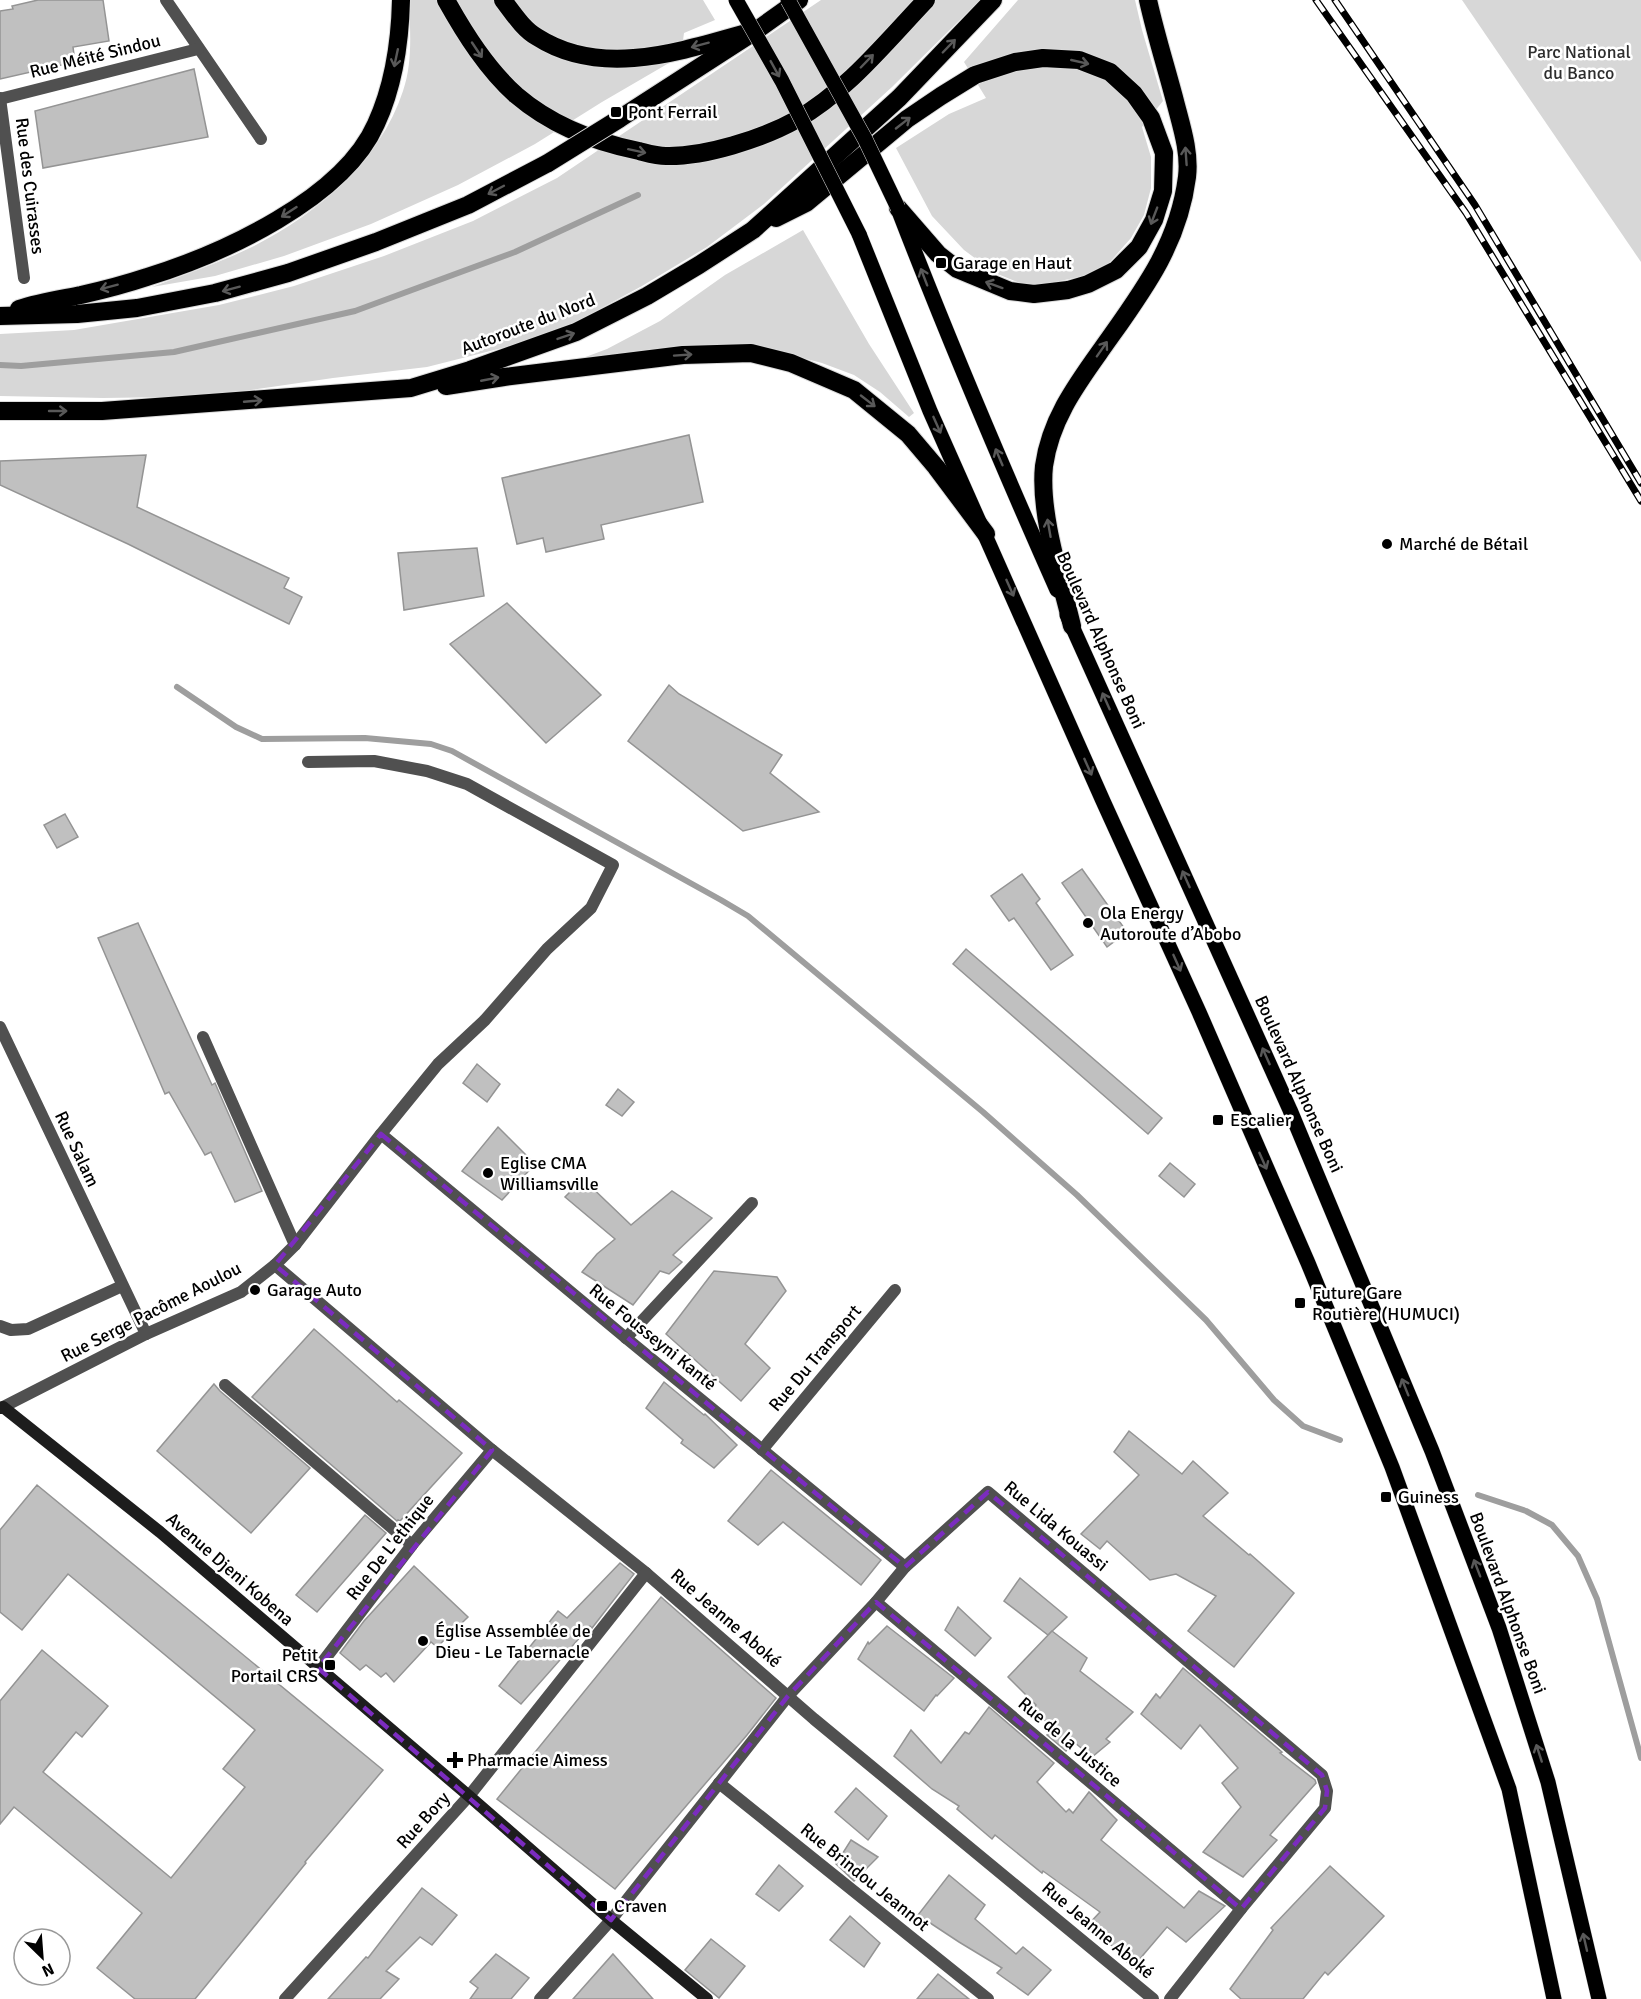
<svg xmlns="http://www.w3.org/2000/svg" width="1641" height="1999" viewBox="0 0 1641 1999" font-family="Signika,sans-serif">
<rect width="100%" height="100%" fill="#fff"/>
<g fill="#d7d7d7">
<path d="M409,0h294l12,20 -31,13 -3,23 -79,46 -67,42 -77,41 -87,39 -87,32 -69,20 -63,11c34,-13 70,-25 102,-41 64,-33 126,-85 149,-155 10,-29 7,-61 6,-91z"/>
<polygon points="821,0 980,0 892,87 764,204 707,247 642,286 574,323 506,347 427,367 333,378 244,391 171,397 103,398 0,396 0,334 74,330 219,305 294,286 384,256 473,221 557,178"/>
<polygon points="1018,0 1135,0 1142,30 1163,101 1142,127 1151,157 1151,188 1144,215 1131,238 1109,263 1083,276 1042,285 1020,283 995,273 964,250 932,216 896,148 949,114 986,98 964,62"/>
<polygon points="1462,0 1641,0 1641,262"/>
<polygon points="803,230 869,344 914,413 909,417 880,392 854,375 822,363 779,352 556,368 607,349 660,321 725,275"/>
</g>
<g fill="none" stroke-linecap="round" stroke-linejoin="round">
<g stroke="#9e9e9e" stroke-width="6">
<polyline points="0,365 21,366 174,352 355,311 515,252 638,195"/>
<polyline points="177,687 236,727 262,739 365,738 431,744 452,751 721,900 748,916 983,1112 1077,1195 1206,1320 1274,1400 1303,1426 1340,1440"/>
<polyline points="1478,1495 1526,1511 1552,1525 1578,1556 1597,1599 1641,1758"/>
</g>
</g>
<g fill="#c0c0c0" stroke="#949494" stroke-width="1.5">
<polygon points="38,0 103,0 109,41 73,47 75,62 0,79 0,11 13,9 12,6"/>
<polygon points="194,69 208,137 43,168 35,111"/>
<polygon points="689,435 703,502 601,525 604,539 546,552 543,538 517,544 502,478"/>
<polygon points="146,455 137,507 289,578 284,588 302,597 289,624 128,544 0,485 0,461"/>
<polygon points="477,548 484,596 404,610 398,553"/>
<polygon points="507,603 601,695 546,743 450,644"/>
<polygon points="669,685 679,694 782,755 770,773 819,812 743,831 628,741"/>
<polygon points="65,814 78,837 57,848 44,825"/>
<polygon points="1082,869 1127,932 1107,947 1062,883"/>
<polygon points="1022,874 1040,899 1036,903 1073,955 1051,970 1014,918 1009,921 991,896"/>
<polygon points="138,923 212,1085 215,1083 262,1191 235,1202 211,1152 205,1155 169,1092 165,1094 98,938"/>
<polygon points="966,949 1162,1118 1148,1134 953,964"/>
<polygon points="477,1064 500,1084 487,1102 463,1083"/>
<polygon points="618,1089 634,1102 622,1116 606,1105"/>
<polygon points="498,1127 535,1164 502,1200 462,1171"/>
<polygon points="1170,1163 1195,1184 1184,1197 1159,1176"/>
<polygon points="583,1179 631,1225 672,1191 712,1218 673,1255 682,1262 669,1274 660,1271 633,1305 582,1272 597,1254 615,1239 565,1197"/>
<polygon points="714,1271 777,1277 786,1291 745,1344 770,1368 741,1401 666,1334"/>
<polygon points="314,1329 397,1402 399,1400 462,1453 400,1521 398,1520 397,1521 252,1397"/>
<polygon points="664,1382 704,1415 705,1414 737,1445 714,1468 681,1443 683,1440 646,1408"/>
<polygon points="214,1384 220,1391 310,1468 251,1533 157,1451"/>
<polygon points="1129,1431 1182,1474 1193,1461 1228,1493 1203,1516 1249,1555 1250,1554 1294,1593 1234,1667 1188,1631 1216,1596 1176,1574 1150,1580 1107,1541 1100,1549 1081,1534 1139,1475 1114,1452"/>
<polygon points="771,1470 881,1560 861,1585 783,1522 758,1545 728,1521"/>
<polygon points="37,1485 383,1770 305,1862 306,1863 195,1999 135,1999 97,1968 142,1913 14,1807 0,1824 0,1701 42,1650 108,1706 82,1737 76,1732 43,1772 171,1878 245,1787 223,1769 255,1730 68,1574 22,1630 0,1612 0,1530"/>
<polygon points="365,1515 386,1533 317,1612 296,1595"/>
<polygon points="620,1563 634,1574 592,1628 590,1626 521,1704 499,1686 558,1611 567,1618"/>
<polygon points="414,1566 468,1617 437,1647 431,1642 394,1682 386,1673 381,1677 366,1665 360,1670 340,1653 364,1621"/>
<polygon points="1020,1578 1067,1617 1048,1635 1004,1601"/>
<polygon points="661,1597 776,1698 747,1735 615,1889 497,1799"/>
<polygon points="958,1607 991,1638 975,1656 945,1630"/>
<polygon points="887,1626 954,1678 937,1696 936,1695 924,1711 858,1659 868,1642 869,1644"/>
<polygon points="1052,1631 1087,1658 1080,1671 1133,1712 1106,1739 1110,1742 1092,1757 1074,1742 1066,1751 1047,1735 1053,1728 1032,1709 1036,1705 1008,1677"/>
<polygon points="1183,1668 1282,1752 1280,1753 1315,1780 1316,1783 1270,1835 1277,1840 1243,1877 1203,1852 1241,1807 1222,1783 1238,1768 1200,1725 1181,1749 1141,1714 1156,1694 1160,1698"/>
<polygon points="989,1707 1054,1763 1037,1782 1066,1812 1069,1809 1073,1813 1089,1792 1117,1820 1101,1840 1184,1908 1199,1891 1225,1906 1186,1942 1167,1927 1132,1968 1117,1950 1087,1926 1100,1912 1043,1871 1042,1873 995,1835 992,1839 957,1809 959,1806 932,1789 894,1756 911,1730 941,1763 965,1732 969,1734"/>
<polygon points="856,1788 887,1816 868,1840 835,1812"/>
<polygon points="851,1840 878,1857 854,1881 836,1864"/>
<polygon points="779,1865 803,1886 779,1911 756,1894"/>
<polygon points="1330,1866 1384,1916 1328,1975 1325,1972 1303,1999 1241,1999 1230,1989 1273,1930 1271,1928"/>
<polygon points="949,1875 985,1905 975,1919 1016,1954 1023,1947 1051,1970 1028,1995 997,1973 1002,1968 959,1942 918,1915"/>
<polygon points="422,1888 457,1915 432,1945 420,1937 386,1971 399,1979 380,1999 328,1999 366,1957 368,1958"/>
<polygon points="850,1916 880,1943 864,1967 830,1940"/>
<polygon points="711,1939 745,1966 719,1998 685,1970"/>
<polygon points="496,1954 529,1978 511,1999 470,1999 478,1988 470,1982"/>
<polygon points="613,1954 653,1999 573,1999"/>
<polygon points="938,1974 969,1999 917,1999"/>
</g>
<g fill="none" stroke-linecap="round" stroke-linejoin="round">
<g stroke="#dbdbdb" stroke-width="16">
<g id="primary">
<path d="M900,214c49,127 102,252 157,376"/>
<polyline points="859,234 930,411 1103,801 1199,1012 1308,1263 1392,1467 1509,1789 1554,1999"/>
<polyline points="1067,615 1290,1110 1432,1451 1499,1628 1548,1782 1599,1999"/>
</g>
</g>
<g stroke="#dbdbdb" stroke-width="20">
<g id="highway">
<path d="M446,0c19,34 41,69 70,95 35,30 78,47 123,56 8,2 18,5 27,5 38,1 96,-17 130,-36 51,-29 90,-78 130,-120"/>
<path d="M503,0c10,13 20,29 34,37 67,43 150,12 220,-7"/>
<polyline points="619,119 757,30 799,0"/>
<polyline points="776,218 806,203 907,119 941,96 975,75 1015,62 1043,58 1079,60 1110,72 1134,94 1151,118 1164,153 1163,191 1154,220 1139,247 1116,270 1088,284 1068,290 1034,294 1010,291 957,269 938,254 898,208"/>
<path d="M19,309c20,-7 42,-10 62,-14 22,-5 45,-11 66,-18 75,-23 196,-78 229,-153 18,-39 24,-81 25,-124"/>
<polyline points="0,316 77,314 137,308 215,293 288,273 376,242 468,205 548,163"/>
<polyline points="446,386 504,377 683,355 751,353 791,363 854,390 908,434 936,467 986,534"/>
<polyline points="0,411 102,411 411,388 470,370 576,332 647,296 699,265 753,230 899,98 993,0"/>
<path d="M1072,626c-11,-47 -33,-112 -28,-160 6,-44 30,-78 55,-113 40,-57 79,-105 88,-176 3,-24 -5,-49 -11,-72 -9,-35 -20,-69 -28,-105"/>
</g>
</g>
<g stroke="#505050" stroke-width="12">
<polyline points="166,0 261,139"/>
<polyline points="0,98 24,278"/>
<polyline points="0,99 198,49"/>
<polyline points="0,1027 146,1334"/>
<polyline points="203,1037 295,1245"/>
<polyline points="381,1134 626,1338 905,1567"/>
<polyline points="275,1265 492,1450 646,1573 814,1719 1153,1999"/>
<polyline points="0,1326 11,1330 28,1329 122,1286"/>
<polyline points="626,1338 752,1203"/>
<polyline points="225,1385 412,1545"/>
<polyline points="3,1407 146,1334 241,1292 275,1265 295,1245 381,1134 438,1064 485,1020 547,949 591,908 613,865 467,784 427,771 374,761 308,762"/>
<polyline points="762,1450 895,1290"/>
<polyline points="876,1602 1241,1909"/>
<polyline points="318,1668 412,1545 492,1450"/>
<polyline points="719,1783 988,1999"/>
<polyline points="285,1999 469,1796 646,1573"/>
<polyline points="540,1999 611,1920 788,1696 876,1602 905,1567 988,1492 1322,1775 1327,1791 1325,1808 1241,1909 1170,1999"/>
</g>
<polyline stroke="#1d1d1d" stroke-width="12" points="0,1408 3,1407 160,1532 469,1796 611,1920 707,1999"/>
<use href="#primary" stroke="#000" stroke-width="15"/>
<use href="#highway" stroke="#000" stroke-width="18"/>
<g stroke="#000" stroke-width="7">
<g id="rail">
<polyline points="1316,0 1466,213 1641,501"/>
<polyline points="1335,0 1475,205 1641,483"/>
</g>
</g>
<use href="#rail" stroke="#fff" stroke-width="4.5" stroke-dasharray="14" stroke-linecap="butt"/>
<g stroke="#dbdbdb" stroke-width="16" stroke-linecap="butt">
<g id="primary-bridge">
<polyline points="736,0 782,81 859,234"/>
<polyline points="788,0 865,139 898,208"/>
</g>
</g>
<g stroke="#dbdbdb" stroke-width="20" stroke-linecap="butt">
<polyline id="highway-bridge" points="548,163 619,119"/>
</g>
<use href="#primary-bridge" stroke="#000" stroke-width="15"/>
<use href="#highway-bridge" stroke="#000" stroke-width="18"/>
</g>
<defs><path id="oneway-shaft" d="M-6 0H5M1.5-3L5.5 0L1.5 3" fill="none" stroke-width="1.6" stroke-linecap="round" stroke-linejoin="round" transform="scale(1.5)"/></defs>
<g stroke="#595959">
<use href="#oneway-shaft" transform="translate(700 45) rotate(165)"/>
<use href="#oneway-shaft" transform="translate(949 46) rotate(-46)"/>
<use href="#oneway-shaft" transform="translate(477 50) rotate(56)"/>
<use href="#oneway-shaft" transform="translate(396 58) rotate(102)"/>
<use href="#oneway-shaft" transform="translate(867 61) rotate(-46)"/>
<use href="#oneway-shaft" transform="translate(1080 62) rotate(13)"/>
<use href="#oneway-shaft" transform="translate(775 69) rotate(61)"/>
<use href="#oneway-shaft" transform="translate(903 123) rotate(-38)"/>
<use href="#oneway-shaft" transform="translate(637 151) rotate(12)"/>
<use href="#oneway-shaft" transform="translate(1186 156) rotate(-94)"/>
<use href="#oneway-shaft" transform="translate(496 190) rotate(152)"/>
<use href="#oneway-shaft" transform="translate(289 212) rotate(147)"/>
<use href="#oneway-shaft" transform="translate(1154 216) rotate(111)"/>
<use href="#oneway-shaft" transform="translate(924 277) rotate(-111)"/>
<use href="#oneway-shaft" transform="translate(994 285) rotate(-160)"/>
<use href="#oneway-shaft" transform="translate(109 287) rotate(165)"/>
<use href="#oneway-shaft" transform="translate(231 289) rotate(165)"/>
<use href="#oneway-shaft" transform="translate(566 336) rotate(-19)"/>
<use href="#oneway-shaft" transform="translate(1102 349) rotate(-55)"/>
<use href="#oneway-shaft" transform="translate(683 355) rotate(-4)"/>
<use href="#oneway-shaft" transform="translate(490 379) rotate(-11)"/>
<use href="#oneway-shaft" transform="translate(253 401) rotate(-5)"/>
<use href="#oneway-shaft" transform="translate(868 401) rotate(38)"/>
<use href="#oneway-shaft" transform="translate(58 411)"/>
<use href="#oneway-shaft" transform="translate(937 425) rotate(66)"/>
<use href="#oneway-shaft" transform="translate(999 457) rotate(-113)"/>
<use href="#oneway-shaft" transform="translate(1049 528) rotate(-100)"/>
<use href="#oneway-shaft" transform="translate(1010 588) rotate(66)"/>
<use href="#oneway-shaft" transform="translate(1106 701) rotate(-114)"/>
<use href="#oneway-shaft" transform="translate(1088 767) rotate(66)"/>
<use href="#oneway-shaft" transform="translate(1186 879) rotate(-114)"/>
<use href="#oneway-shaft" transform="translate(1177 963) rotate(66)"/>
<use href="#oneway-shaft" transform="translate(1266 1056) rotate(-114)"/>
<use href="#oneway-shaft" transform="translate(1263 1161) rotate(66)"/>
<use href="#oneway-shaft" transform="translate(1405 1387) rotate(-112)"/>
<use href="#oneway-shaft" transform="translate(1477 1568) rotate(-111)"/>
<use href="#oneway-shaft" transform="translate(1539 1753) rotate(-108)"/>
<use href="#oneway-shaft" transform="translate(1585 1942) rotate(-103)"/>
</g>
<path fill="none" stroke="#7b2cbf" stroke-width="4.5" stroke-dasharray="12 8" stroke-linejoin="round" d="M381,1134l524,433 83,-75 334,283 5,16 -2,17 -84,101 -365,-307 -88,94 -177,224 -293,-252 174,-218 -217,-185z"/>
<g fill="#000" stroke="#fff" stroke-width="2">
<rect x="610" y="106" width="12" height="12" rx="3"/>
<rect x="935" y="257" width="12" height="12" rx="3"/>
<circle cx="1387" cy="544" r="6"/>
<circle cx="1088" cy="923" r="6"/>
<rect x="1212" y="1114" width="12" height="12" rx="3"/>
<circle cx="488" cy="1173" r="6"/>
<circle cx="255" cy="1290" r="6"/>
<rect x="1294" y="1297" width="12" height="12" rx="3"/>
<rect x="1380" y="1491" width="12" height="12" rx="3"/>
<circle cx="423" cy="1641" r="6"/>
<rect x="324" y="1659" width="12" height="12" rx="3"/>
<path d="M452 1751h6v6h6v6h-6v6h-6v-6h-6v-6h6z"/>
<rect x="596" y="1900" width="12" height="12" rx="3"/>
</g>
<g text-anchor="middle" stroke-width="5" stroke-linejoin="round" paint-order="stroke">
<g font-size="18" fill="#2e2e2e" stroke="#fff">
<text x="1579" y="58">Parc National<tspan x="1579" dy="21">du Banco</tspan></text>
</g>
<g font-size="18" fill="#000" stroke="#fff">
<text transform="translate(95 56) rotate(-14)" y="6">Rue Méité Sindou</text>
<text transform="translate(30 186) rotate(83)" y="6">Rue des Cuirasses</text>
<text transform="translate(528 324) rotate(-21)" y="6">Autoroute du Nord</text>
<text transform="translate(1101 640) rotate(66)" y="6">Boulevard Alphonse Boni</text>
<text transform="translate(1299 1084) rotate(66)" y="6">Boulevard Alphonse Boni</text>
<text transform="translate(77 1149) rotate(65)" y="6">Rue Salam</text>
<text transform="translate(151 1312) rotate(-27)" y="6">Rue Serge Pacôme Aoulou</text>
<text transform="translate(653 1337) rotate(39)" y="6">Rue Fousseyni Kanté</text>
<text transform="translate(815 1358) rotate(-50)" y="6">Rue Du Transport</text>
<text transform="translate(1056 1526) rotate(40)" y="6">Rue Lida Kouassi</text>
<text transform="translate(390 1547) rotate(-52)" y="6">Rue De L'ethique</text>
<text transform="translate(230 1569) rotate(41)" y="6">Avenue Djeni Kobena</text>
<text transform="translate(1508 1603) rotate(70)" y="6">Boulevard Alphonse Boni</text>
<text transform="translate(726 1618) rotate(41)" y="6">Rue Jeanne Aboké</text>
<text transform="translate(1070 1742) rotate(40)" y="6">Rue de la Justice</text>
<text transform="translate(423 1820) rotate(-48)" y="6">Rue Bory</text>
<text transform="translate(865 1877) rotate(39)" y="6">Rue Brindou Jeannot</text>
<text transform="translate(1098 1930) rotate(40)" y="6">Rue Jeanne Aboké</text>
</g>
<g font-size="18" fill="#000" stroke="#fff" text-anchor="start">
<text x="628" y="118">Pont Ferrail</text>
<text x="953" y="269">Garage en Haut</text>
<text x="1399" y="550">Marché de Bétail</text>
<text x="1100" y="919">Ola Energy<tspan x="1100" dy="21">Autoroute d’Abobo</tspan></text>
<text x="1230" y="1126">Escalier</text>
<text x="500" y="1169">Eglise CMA<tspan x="500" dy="21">Williamsville</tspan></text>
<text x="267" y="1296">Garage Auto</text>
<text x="1312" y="1299">Future Gare<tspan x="1312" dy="21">Routière (HUMUCI)</tspan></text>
<text x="1398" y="1503">Guiness</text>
<text x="435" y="1637">Église Assemblée de<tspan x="435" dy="21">Dieu - Le Tabernacle</tspan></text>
<text x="318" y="1661" text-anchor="end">Petit<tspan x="318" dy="21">Portail CRS</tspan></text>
<text x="467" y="1766">Pharmacie Aimess</text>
<text x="614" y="1912">Craven</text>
</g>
</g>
<g transform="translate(42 1957) rotate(155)"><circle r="28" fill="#ffffff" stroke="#999999" stroke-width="1.5"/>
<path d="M0-4.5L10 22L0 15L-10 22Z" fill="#000000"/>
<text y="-9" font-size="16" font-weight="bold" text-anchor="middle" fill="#000000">N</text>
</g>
</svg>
